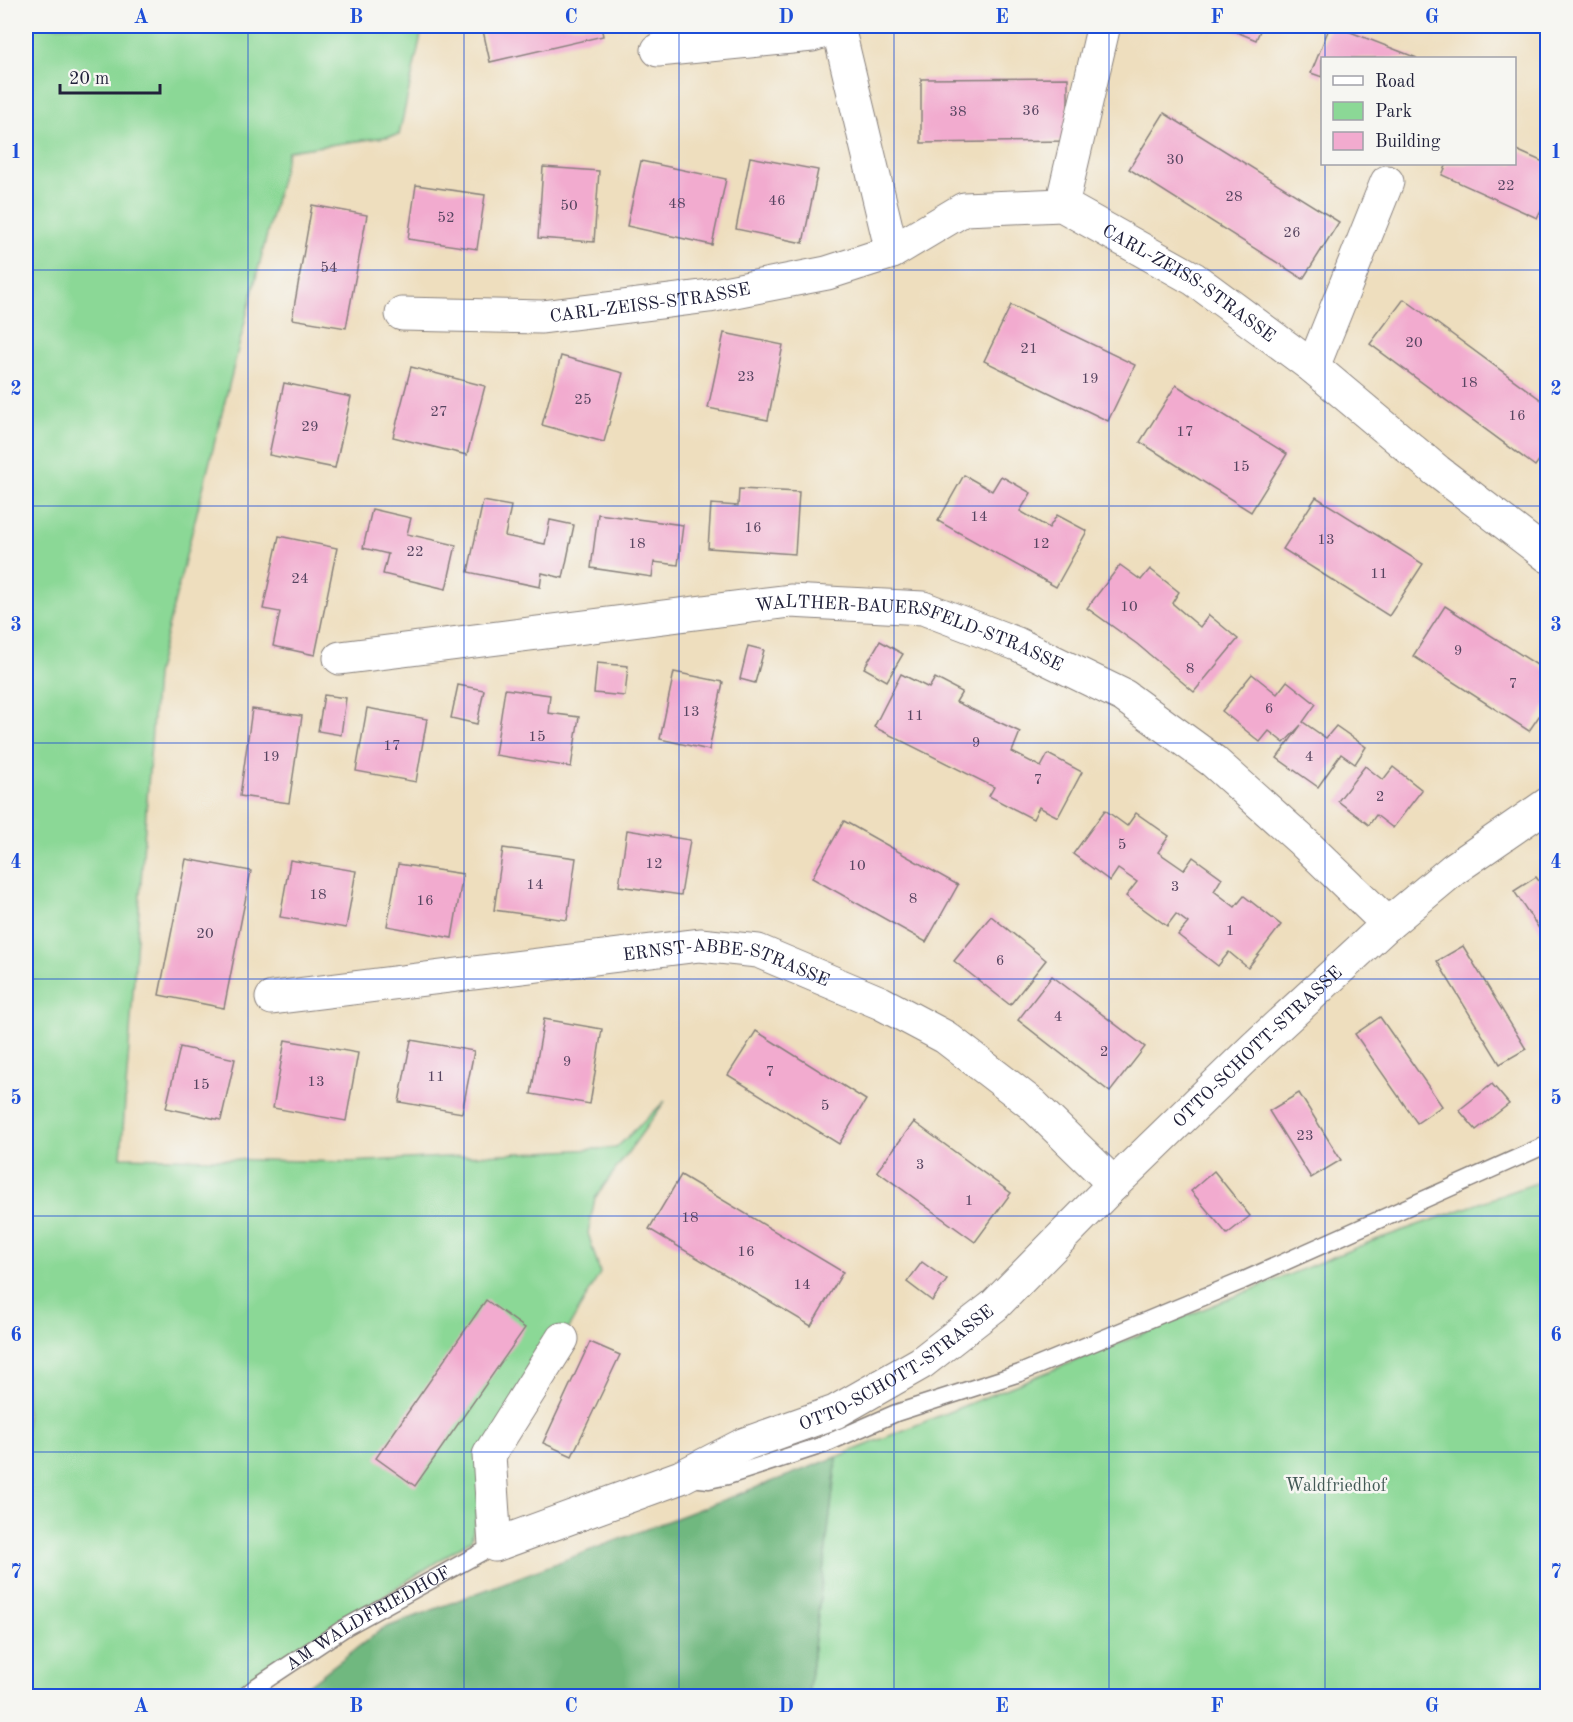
<svg xmlns="http://www.w3.org/2000/svg" width="1573" height="1722" viewBox="0 0 1573 1722" font-family="'Old Standard TT',serif">
<rect width="100%" height="100%" fill="#f6f6f2"/>
<filter id="ink" filterUnits="userSpaceOnUse"><feTurbulence type="fractalNoise" baseFrequency=".0167" numOctaves="2"/><feDisplacementMap in="SourceGraphic" scale="12" xChannelSelector="R" yChannelSelector="G"/><feConvolveMatrix kernelMatrix="1 2 1 2 8 2 1 2 1" color-interpolation-filters="sRGB"/></filter>
<filter id="wash" filterUnits="userSpaceOnUse"><feTurbulence type="fractalNoise" baseFrequency=".008" numOctaves="4" result="noise"/><feDisplacementMap in="SourceGraphic" scale="24" xChannelSelector="R" yChannelSelector="G"/><feGaussianBlur stdDeviation="1.35" result="paint"/><feColorMatrix in="noise" values="0 0 0 0 0 0 0 0 0 0 0 0 0 0 0 0 0 1.4 0 .05"/><feComposite in="paint" operator="in"/></filter>
<g filter="url(#wash)">
<rect width="100%" height="100%" fill="#eedebe"/>
<g fill="#8bd896" stroke="#567d68" stroke-width="1.5">
<polygon points="26,26 423,26 399,135 288,151 156,675 121,1157 350,1162 616,1148 665,1101 595,1198 588,1233 600,1273 562,1339 489,1455 471,1540 252,1680 234,1696 26,1696"/>
<polygon points="1547,1179 1547,1696 808,1696 837,1457 1370,1242"/>
</g>
<polygon fill="#70b87f" stroke="#496d5d" stroke-width="1.5" points="837,1457 808,1696 294,1696 382,1629"/>
<g id="blocks">
<g fill="#f2abcf">
<polygon points="482,26 601,26 603,36 490,62"/>
<polygon points="1222,26 1262,26 1256,40"/>
<polygon points="1330,26 1335,26 1417,58 1322,58 1322,77 1311,73"/>
<polygon points="1068,78 1068,141 921,143 921,79"/>
<polygon points="1164,113 1339,222 1303,279 1129,169"/>
<polygon points="1514,149 1548,164 1548,196 1537,218 1442,175 1447,164 1514,164"/>
<polygon points="750,157 818,170 803,243 736,229"/>
<polygon points="641,161 726,179 712,245 627,226"/>
<polygon points="543,167 599,171 594,242 538,238"/>
<polygon points="416,185 485,195 477,249 408,239"/>
<polygon points="312,205 367,215 346,328 292,319"/>
<polygon points="1404,299 1548,405 1548,448 1535,466 1370,344"/>
<polygon points="1011,305 1135,365 1108,421 984,361"/>
<polygon points="724,333 783,345 768,420 708,408"/>
<polygon points="561,356 623,373 604,442 542,425"/>
<polygon points="411,367 485,386 467,455 393,437"/>
<polygon points="284,383 351,397 335,468 269,455"/>
<polygon points="1176,385 1287,454 1251,512 1140,442"/>
<polygon points="964,475 992,491 1001,476 1031,493 1020,511 1049,528 1057,515 1087,531 1056,587 938,521"/>
<polygon points="739,489 799,492 795,554 708,548 711,504 738,506"/>
<polygon points="1316,497 1423,564 1389,616 1283,549"/>
<polygon points="483,501 511,506 505,536 545,544 550,520 574,525 563,578 542,573 540,587 468,572"/>
<polygon points="372,509 411,518 407,534 456,545 446,589 383,574 388,554 363,548"/>
<polygon points="598,514 683,525 678,565 654,562 652,577 591,568"/>
<polygon points="279,536 337,548 315,655 273,646 280,612 263,609"/>
<polygon points="1120,565 1141,580 1150,569 1179,592 1172,603 1200,627 1209,615 1238,639 1194,692 1137,644 1087,608"/>
<polygon points="1445,606 1548,672 1548,703 1529,731 1413,656"/>
<polygon points="26,636 32,637 27,667 26,667"/>
<polygon points="880,641 903,654 887,681 864,668"/>
<polygon points="748,646 764,650 755,683 740,679"/>
<polygon points="597,663 628,666 625,696 594,693"/>
<polygon points="674,672 723,682 709,750 660,739"/>
<polygon points="901,674 929,688 935,678 962,692 956,702 1020,732 1012,752 1041,767 1048,754 1082,772 1058,817 1039,807 1033,819 989,796 994,787 874,727"/>
<polygon points="1252,674 1277,694 1287,681 1316,704 1303,722 1326,738 1336,726 1366,747 1355,764 1341,754 1318,787 1277,758 1301,725 1284,743 1269,731 1260,742 1222,711"/>
<polygon points="458,685 484,690 477,724 451,718"/>
<polygon points="505,689 550,695 548,713 579,717 571,767 495,755"/>
<polygon points="324,695 346,698 341,735 318,731"/>
<polygon points="367,708 427,719 416,782 356,771"/>
<polygon points="252,709 302,716 289,803 240,796"/>
<polygon points="1365,766 1383,780 1393,767 1422,790 1393,828 1376,815 1369,825 1338,801"/>
<polygon points="1105,810 1127,826 1136,813 1169,836 1158,852 1184,870 1193,857 1222,878 1214,891 1235,907 1244,896 1281,925 1248,968 1229,952 1218,966 1178,935 1188,923 1176,914 1167,926 1126,896 1137,882 1118,869 1110,881 1073,854"/>
<polygon points="844,821 958,885 926,942 812,878"/>
<polygon points="627,830 690,840 681,895 619,886"/>
<polygon points="503,848 576,858 567,920 494,910"/>
<polygon points="186,859 251,871 224,1008 159,995"/>
<polygon points="290,860 356,871 346,928 280,917"/>
<polygon points="398,864 463,874 452,938 387,926"/>
<polygon points="1536,877 1548,893 1548,942 1514,891"/>
<polygon points="991,916 1046,960 1010,1005 954,961"/>
<polygon points="1463,946 1526,1049 1500,1064 1437,961"/>
<polygon points="1052,976 1145,1047 1110,1092 1018,1020"/>
<polygon points="1380,1017 1442,1106 1417,1123 1355,1034"/>
<polygon points="544,1019 602,1029 590,1104 531,1094"/>
<polygon points="756,1031 866,1100 839,1144 728,1075"/>
<polygon points="285,1040 358,1053 346,1121 273,1108"/>
<polygon points="411,1040 474,1051 462,1113 399,1102"/>
<polygon points="180,1047 235,1059 221,1120 166,1108"/>
<polygon points="1492,1084 1509,1104 1476,1130 1459,1110"/>
<polygon points="1299,1093 1341,1160 1311,1178 1269,1111"/>
<polygon points="914,1122 1011,1193 975,1242 877,1171"/>
<polygon points="1214,1171 1250,1216 1227,1234 1191,1191"/>
<polygon points="681,1175 843,1272 811,1326 649,1229"/>
<polygon points="922,1262 947,1280 932,1301 907,1282"/>
<polygon points="486,1300 525,1328 415,1486 376,1458"/>
<polygon points="590,1342 620,1355 572,1456 543,1443"/>
</g>
</g>
</g>
<g filter="url(#ink)">
<use href="#blocks" fill-opacity="0" stroke="#88807c" stroke-width="1.5"/>
<g fill="none" stroke-linecap="round" stroke-linejoin="round">
<g stroke="#88807c" stroke-width="19">
<g id="service">
<polyline points="691,1478 709,1480 728,1476 823,1445 896,1413 1020,1373 1242,1281 1548,1144"/>
<path id="s1" d="M245,1696l12,-10 89,-59 149,-82"/>
</g>
</g>
<g stroke="#88807c" stroke-width="35">
<g id="minor">
<polyline points="658,50 812,35 838,27 892,252"/>
<polyline points="1062,205 1103,29"/>
<path id="s2" d="M402,314l140,3 167,-21 118,-23 65,-21 72,-43 98,-4 132,74 119,88 124,104 111,85"/>
<polyline points="1313,367 1387,182"/>
<path id="s3" d="M340,658l450,-57 133,7 94,36 107,52 89,65 87,78 88,85"/>
<path id="s4" d="M272,998l428,-53 58,6 123,52 64,34 87,67 82,80"/>
<path id="s5" d="M562,1339l-73,116 6,90 186,-68 64,-33 90,-32 86,-49 73,-57 120,-122 141,-137 133,-123 66,-55 94,-65"/>
</g>
</g>
<use href="#service" stroke="#fff" stroke-width="16"/>
<use href="#minor" stroke="#fff" stroke-width="33"/>
</g>
</g>
<path fill="none" stroke="#1d4ed8" stroke-width="1.5" stroke-opacity="0.55" d="M248,26v1670M464,26v1670M679,26v1670M894,26v1670M1109,26v1670M1325,26v32M1325,164v1532M26,270h1522M26,506h1522M26,743h1522M26,979h1522M26,1216h1522M26,1452h1522"/>
<g text-anchor="middle" stroke-width="5" stroke-linejoin="round" paint-order="stroke">
<g font-size="15" fill="#564460">
<text x="1031" y="115">36</text>
<text x="958" y="116">38</text>
<text x="1175" y="164">30</text>
<text x="1506" y="190">22</text>
<text x="1234" y="201">28</text>
<text x="777" y="205">46</text>
<text x="677" y="208">48</text>
<text x="569" y="210">50</text>
<text x="446" y="222">52</text>
<text x="1292" y="237">26</text>
<text x="329" y="272">54</text>
<text x="1414" y="347">20</text>
<text x="1029" y="353">21</text>
<text x="746" y="381">23</text>
<text x="1090" y="383">19</text>
<text x="1469" y="387">18</text>
<text x="583" y="404">25</text>
<text x="439" y="416">27</text>
<text x="1517" y="420">16</text>
<text x="310" y="431">29</text>
<text x="1185" y="436">17</text>
<text x="1241" y="471">15</text>
<text x="979" y="521">14</text>
<text x="753" y="532">16</text>
<text x="1326" y="544">13</text>
<text x="637" y="548">18</text>
<text x="1041" y="548">12</text>
<text x="415" y="556">22</text>
<text x="1379" y="578">11</text>
<text x="300" y="583">24</text>
<text x="1129" y="611">10</text>
<text x="1458" y="655">9</text>
<text x="1190" y="673">8</text>
<text x="1513" y="688">7</text>
<text x="1269" y="713">6</text>
<text x="691" y="716">13</text>
<text x="915" y="720">11</text>
<text x="537" y="741">15</text>
<text x="976" y="747">9</text>
<text x="392" y="750">17</text>
<text x="271" y="761">19</text>
<text x="1309" y="761">4</text>
<text x="1038" y="784">7</text>
<text x="1380" y="801">2</text>
<text x="1122" y="849">5</text>
<text x="654" y="868">12</text>
<text x="857" y="870">10</text>
<text x="535" y="889">14</text>
<text x="1175" y="891">3</text>
<text x="318" y="899">18</text>
<text x="913" y="903">8</text>
<text x="425" y="905">16</text>
<text x="1230" y="935">1</text>
<text x="205" y="938">20</text>
<text x="1000" y="965">6</text>
<text x="1058" y="1021">4</text>
<text x="1104" y="1056">2</text>
<text x="567" y="1066">9</text>
<text x="770" y="1076">7</text>
<text x="436" y="1081">11</text>
<text x="316" y="1086">13</text>
<text x="201" y="1089">15</text>
<text x="825" y="1110">5</text>
<text x="1305" y="1140">23</text>
<text x="920" y="1169">3</text>
<text x="969" y="1205">1</text>
<text x="690" y="1222">18</text>
<text x="746" y="1256">16</text>
<text x="802" y="1289">14</text>
</g>
<g font-size="18" fill="#22223b" stroke="#f6f6f2">
<text dy="6" stroke="none"><textPath href="#s2" startOffset="828">CARL-ZEISS-STRASSE</textPath></text>
<text dy="6" stroke="none"><textPath href="#s2" startOffset="249">CARL-ZEISS-STRASSE</textPath></text>
<text dy="6" stroke="none"><textPath href="#s3" startOffset="578">WALTHER-BAUERSFELD-STRASSE</textPath></text>
<text dy="6" stroke="none"><textPath href="#s4" startOffset="460">ERNST-ABBE-STRASSE</textPath></text>
<text dy="6" stroke="none"><textPath href="#s5" startOffset="1154">OTTO-SCHOTT-STRASSE</textPath></text>
<text dy="6" stroke="none"><textPath href="#s5" startOffset="668">OTTO-SCHOTT-STRASSE</textPath></text>
<text dy="6" stroke="none"><textPath href="#s1" startOffset="146">AM WALDFRIEDHOF</textPath></text>
</g>
<g font-size="18" fill="#425956" stroke="#f6f6f2">
<text x="1336" y="1491">Waldfriedhof</text>
</g>
</g>
<rect width="1573" height="1722" fill="none" stroke="#f6f6f2" stroke-width="66"/>
<rect x="1321" y="57" width="195" height="108" fill="#f6f6f2" stroke="#a1a1a9" stroke-width="1.5"/>
<rect x="1333" y="76" width="30" height="9" fill="#ffffff" stroke="#a1a1a9" stroke-width="1.5"/>
<text x="1375" y="87" font-size="18" fill="#22223b">Road</text>
<rect x="1333" y="102" width="30" height="18" fill="#8bd896" stroke="#a1a1a9" stroke-width="1.5"/>
<text x="1375" y="117" font-size="18" fill="#22223b">Park</text>
<rect x="1333" y="132" width="30" height="18" fill="#f2abcf" stroke="#a1a1a9" stroke-width="1.5"/>
<text x="1375" y="147" font-size="18" fill="#22223b">Building</text>
<path d="M60 84v9h100v-9" fill="none" stroke="#22223b" stroke-width="3"/>
<text x="69" y="84" font-size="18" fill="#22223b" stroke="#f6f6f2" stroke-width="4.5" paint-order="stroke">20 m</text>
<rect x="33" y="33" width="1507" height="1656" fill="none" stroke="#1d4ed8" stroke-width="2"/>
<g font-size="20" text-anchor="middle" font-weight="bold" fill="#1d4ed8">
<text x="141" y="23">A</text>
<text x="356" y="23">B</text>
<text x="571" y="23">C</text>
<text x="786" y="23">D</text>
<text x="1002" y="23">E</text>
<text x="1217" y="23">F</text>
<text x="1432" y="23">G</text>
<text x="16" y="158">1</text>
<text x="1556" y="158">1</text>
<text x="16" y="395">2</text>
<text x="1556" y="395">2</text>
<text x="16" y="631">3</text>
<text x="1556" y="631">3</text>
<text x="16" y="868">4</text>
<text x="1556" y="868">4</text>
<text x="16" y="1104">5</text>
<text x="1556" y="1104">5</text>
<text x="16" y="1341">6</text>
<text x="1556" y="1341">6</text>
<text x="16" y="1578">7</text>
<text x="1556" y="1578">7</text>
<text x="141" y="1712">A</text>
<text x="356" y="1712">B</text>
<text x="571" y="1712">C</text>
<text x="786" y="1712">D</text>
<text x="1002" y="1712">E</text>
<text x="1217" y="1712">F</text>
<text x="1432" y="1712">G</text>
</g>
</svg>
